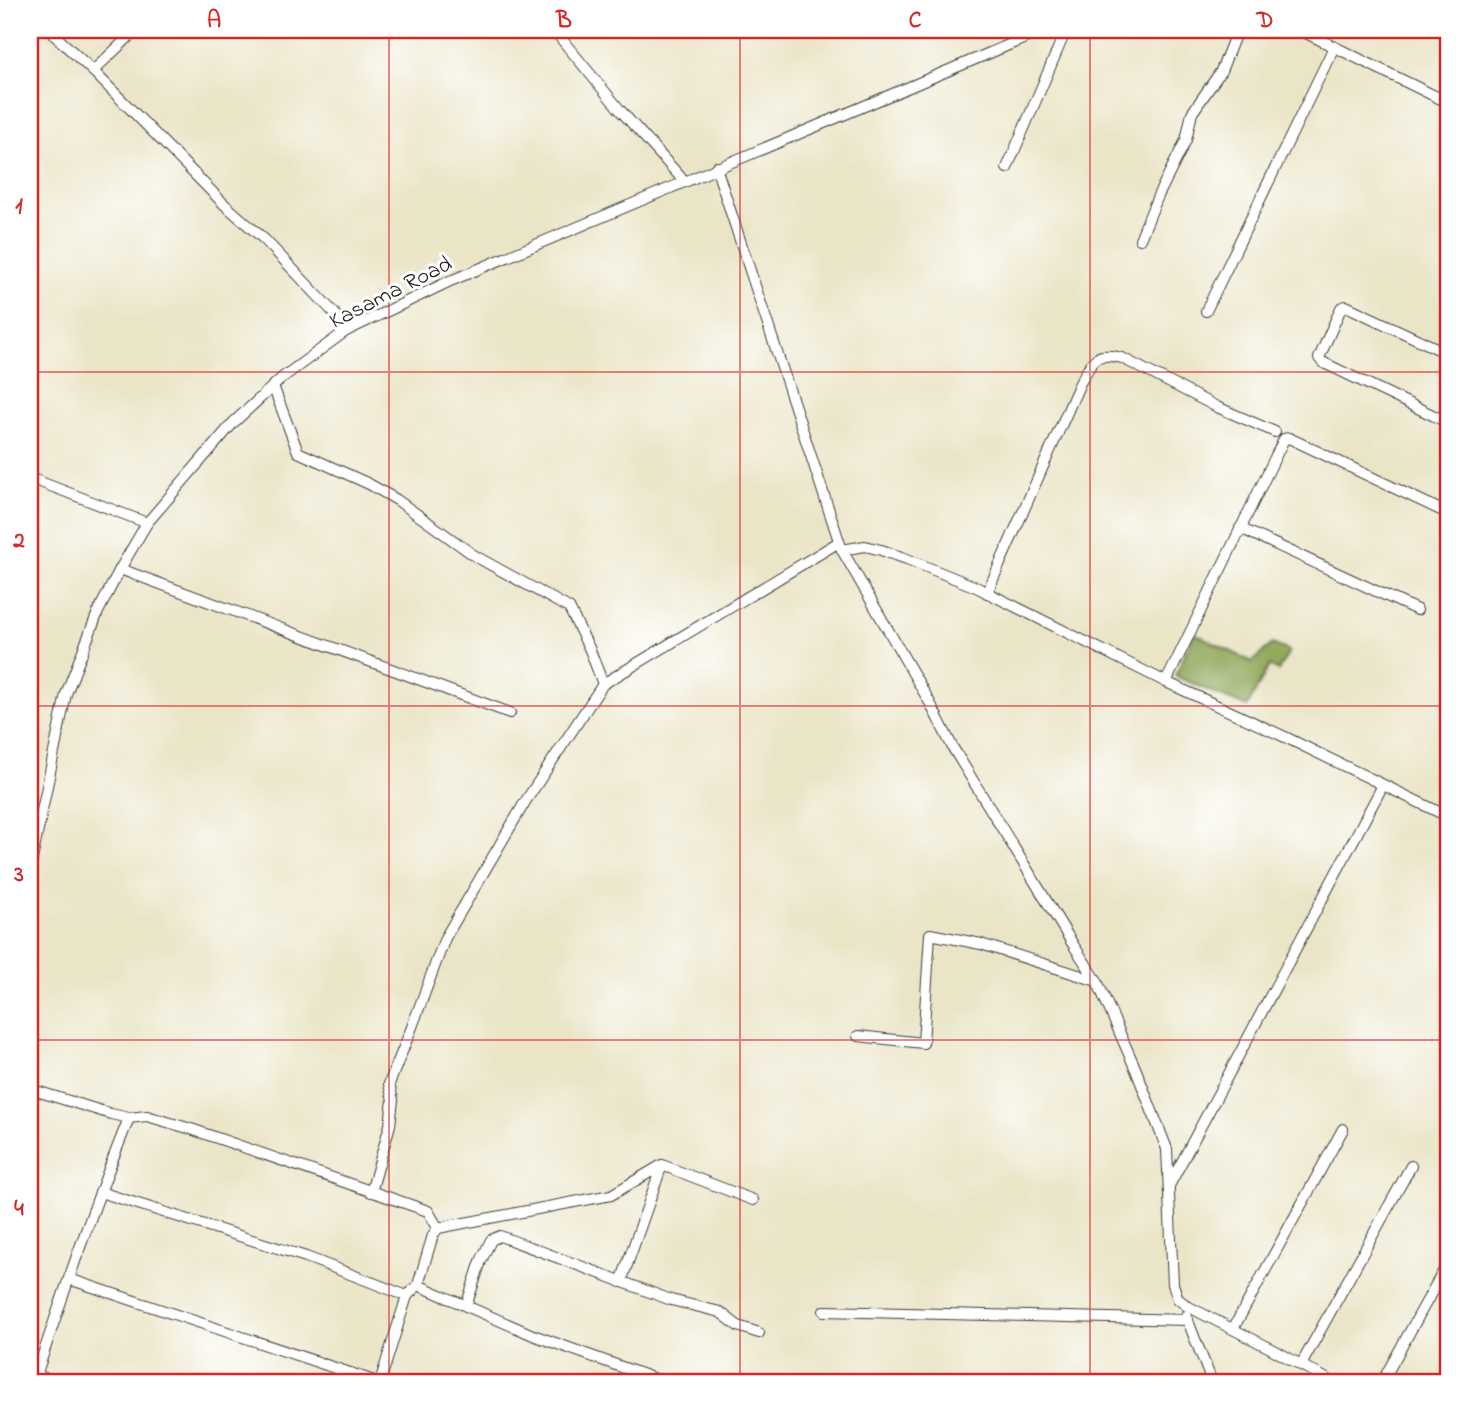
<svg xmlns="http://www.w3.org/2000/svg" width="1479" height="1412" viewBox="0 0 1479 1412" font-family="'Indie Flower',sans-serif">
<rect width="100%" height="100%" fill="#fff"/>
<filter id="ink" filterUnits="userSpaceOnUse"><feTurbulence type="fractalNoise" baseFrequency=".0143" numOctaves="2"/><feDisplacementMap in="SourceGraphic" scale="14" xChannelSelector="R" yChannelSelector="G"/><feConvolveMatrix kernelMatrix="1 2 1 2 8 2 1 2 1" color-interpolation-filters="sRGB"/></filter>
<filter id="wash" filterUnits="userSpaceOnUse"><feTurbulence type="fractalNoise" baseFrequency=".00686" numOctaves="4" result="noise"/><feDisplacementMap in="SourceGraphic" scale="28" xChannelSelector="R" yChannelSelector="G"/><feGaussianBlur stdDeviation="1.57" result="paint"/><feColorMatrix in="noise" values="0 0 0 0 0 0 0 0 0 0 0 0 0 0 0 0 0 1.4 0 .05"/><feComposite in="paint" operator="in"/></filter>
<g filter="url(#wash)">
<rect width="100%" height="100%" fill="#ebe5c8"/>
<polygon fill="#90a85a" stroke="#56623b" stroke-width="2" points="1194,633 1252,662 1272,644 1289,651 1278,671 1269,666 1247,707 1175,676"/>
</g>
<g filter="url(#ink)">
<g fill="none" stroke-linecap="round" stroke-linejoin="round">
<g stroke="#3b3a36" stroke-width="12">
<g id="minor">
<polyline points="49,30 93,71 224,204 265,240 335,314 346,331"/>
<polyline points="554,30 620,110 684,181"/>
<polyline points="1300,30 1449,103"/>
<polyline points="93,71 136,30"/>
<polyline points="716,167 842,550 929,701 953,748 1074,946 1097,981 1136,1070 1167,1149 1173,1284 1178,1299 1187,1306 1272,1349 1332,1382"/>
<polyline points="1007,168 1066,30"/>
<polyline points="1140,239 1158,196 1186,140 1192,113 1221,71 1237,30"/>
<polyline points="1206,311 1334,47"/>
<polyline points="1449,354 1346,306 1341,308 1319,358 1322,362 1449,423"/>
<polyline points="273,386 298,452 369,484 397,500 475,556 569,608 590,650 603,684 525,802 445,938 412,1027 389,1084 393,1100 390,1125 371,1192"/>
<polyline points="30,478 147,523"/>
<polyline points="1240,528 1417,610"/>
<polyline points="842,550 865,546 881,550 907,559 976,587 1166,682 1285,737 1449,817"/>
<polyline points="120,569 510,713"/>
<path d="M987,593l93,-210c14,-23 13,-32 42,-25l95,49 58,25"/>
<polyline points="1166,682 1284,439 1289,438 1449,514"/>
<polyline points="603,684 839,542"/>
<polyline points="30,869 66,694 98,612 120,569 147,523 233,423 283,377 346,331 448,282 1044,30"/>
<polyline points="858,1036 923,1043 930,934 981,944 1097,981"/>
<polyline points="30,1089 111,1114 129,1118 147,1116 191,1129 428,1211 438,1228"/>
<polyline points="1170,1184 1383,785"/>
<polyline points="100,1192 306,1257 407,1296"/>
<polyline points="69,1279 377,1382"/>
<polyline points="621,1282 662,1165"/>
<polyline points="418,1285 533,1335 663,1382"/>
<polyline points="466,1306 481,1261 491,1240 500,1236 671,1300 720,1312 738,1326 759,1333"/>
<polyline points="824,1311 1188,1320"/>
<polyline points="1186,1316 1212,1382"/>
<polyline points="1233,1329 1343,1129"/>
<polyline points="1301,1365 1411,1166"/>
<polyline points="30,1373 56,1382"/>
<path d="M34,1382c29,-89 60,-177 95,-264"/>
<polyline points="380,1382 407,1296 418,1285 433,1235 438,1228 611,1195 662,1165 753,1200"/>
<polyline points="1382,1382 1449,1261"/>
</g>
</g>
<use href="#minor" stroke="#fff" stroke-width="10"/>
</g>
</g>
<path fill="none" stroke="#d62828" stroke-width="2" stroke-opacity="0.55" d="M389,30v1352M740,30v1352M1090,30v1352M30,372h1419M30,706h1419M30,1040h1419"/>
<g text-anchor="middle" stroke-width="6" stroke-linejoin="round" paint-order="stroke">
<g font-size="23" fill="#1c1c1c" stroke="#fff">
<text transform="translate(390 291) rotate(-27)" y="8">Kasama Road</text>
</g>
</g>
<rect width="1479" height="1412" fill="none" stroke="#fff" stroke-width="77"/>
<rect x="38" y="38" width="1402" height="1336" fill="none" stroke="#d62828" stroke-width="2.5"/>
<g font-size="23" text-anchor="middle" font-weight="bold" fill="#d62828">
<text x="214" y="27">A</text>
<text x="564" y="27">B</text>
<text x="915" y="27">C</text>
<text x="1265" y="27">D</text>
<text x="19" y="213">1</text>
<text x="19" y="547">2</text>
<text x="19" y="881">3</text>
<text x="19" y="1215">4</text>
</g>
</svg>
